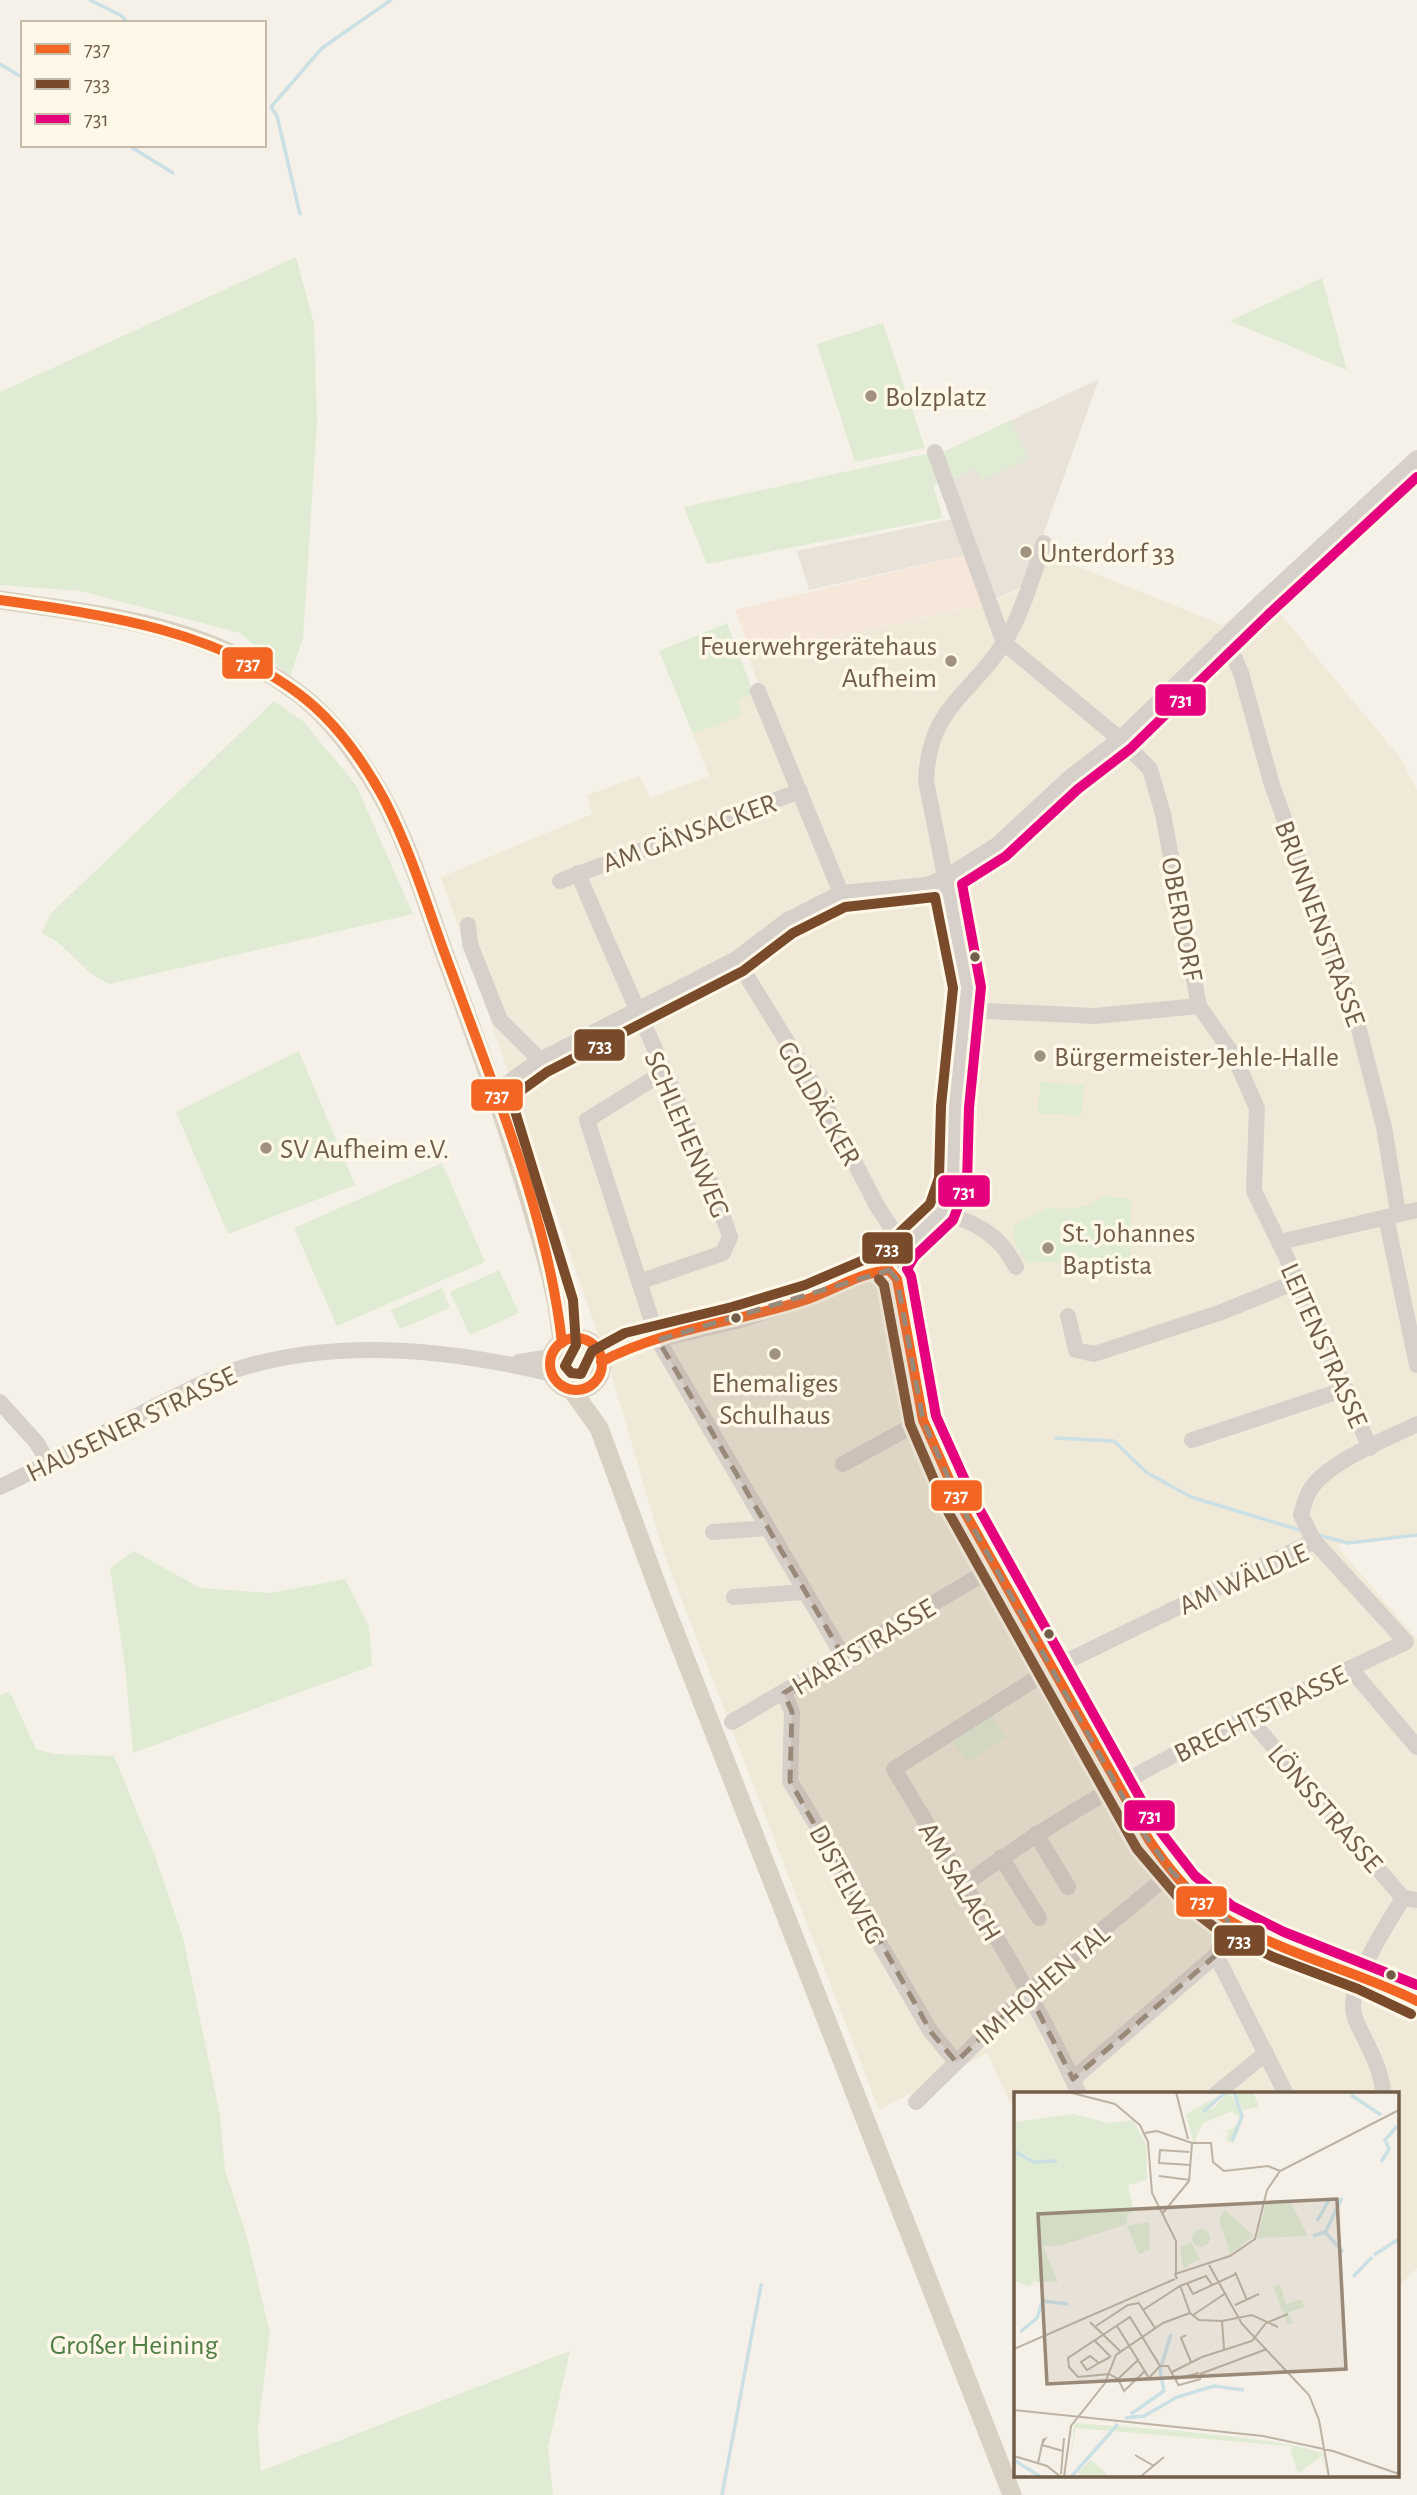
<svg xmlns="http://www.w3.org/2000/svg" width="1417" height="2495" viewBox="0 0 1417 2495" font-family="'Alegreya Sans',sans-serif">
<rect width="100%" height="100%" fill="#f5f1e8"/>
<polygon fill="#f1e9d8" points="1039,551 1223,625 1262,592 1400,757 1417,790 1417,1535 1336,1545 1417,1639 1417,2268 1398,2287 1398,2094 1016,2094 1016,2115 987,2053 879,2110 664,1554 611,1373 441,877 592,814 587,795 640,776 650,798 709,776 693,734 742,715 737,701 761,691 748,656 993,602 1026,586"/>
<polygon fill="#f6e7db" points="969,554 986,603 752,655 735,610"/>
<g fill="#e8e2d9">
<polygon points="1099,379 1025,585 992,601 939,454"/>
<polygon points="957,518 969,554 809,590 797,551"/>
</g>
<g fill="#dfecd3">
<polygon points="296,257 314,324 317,421 303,639 290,677 240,633 80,591 0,585 0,392"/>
<polygon points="1322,278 1347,370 1230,321"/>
<polygon points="883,323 925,448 855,462 817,344"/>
<polygon points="1012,420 1028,460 981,480 976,468 949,481 939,454"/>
<polygon points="935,452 946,482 933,485 943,518 707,564 684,507"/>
<polygon points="727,623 754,694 737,701 743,715 693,734 659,651"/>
<path d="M274,701l29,20 53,64 57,129 -303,70c-27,-10 -39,-37 -68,-51l8,-19z"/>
<polygon points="299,1051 355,1185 228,1234 176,1112"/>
<polygon points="1040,1082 1084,1085 1081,1116 1038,1113"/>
<polygon points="442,1163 485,1262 337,1326 294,1228"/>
<path d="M1105,1196l26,3 -1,62 -102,2c-11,-10 -15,-22 -15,-37l34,-18 18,1 22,-3z"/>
<polygon points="499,1270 519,1313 470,1335 450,1292"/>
<polygon points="442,1288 450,1308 400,1329 391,1310"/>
<polygon points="134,1551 200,1588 271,1593 345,1579 369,1626 372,1666 133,1753 125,1666 110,1568"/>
<polygon points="10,1692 36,1749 55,1754 114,1756 154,1853 183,1937 220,2115 225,2170 247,2237 270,2333 258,2428 261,2471 570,2351 548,2448 553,2495 0,2495 0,1695"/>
<polygon points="992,1715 1006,1737 967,1762 953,1740"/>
</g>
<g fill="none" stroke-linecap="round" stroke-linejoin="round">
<g stroke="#cae0e5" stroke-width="3.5">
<polyline points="90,0 122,16 127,23"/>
<polyline points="0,64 23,78"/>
<polyline points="128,145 173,173"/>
<polyline points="300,214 277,116 271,107 322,48 391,0"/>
<polyline points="1056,1438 1114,1441 1146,1472 1191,1497 1303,1531"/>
<polyline points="1318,1535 1348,1543 1417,1535"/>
<polyline points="722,2495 761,2285"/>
</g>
<g stroke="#d7d0ca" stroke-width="16">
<polyline points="935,452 1004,643 1120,739 1150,769 1163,814 1199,1006 1234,1056 1257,1108 1254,1191 1298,1281 1370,1448"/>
<polyline points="1220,641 1235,659 1241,673 1272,785 1356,1018 1384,1127 1398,1213"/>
<polyline points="758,691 841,893"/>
<path d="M578,873c50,122 110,239 152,364l-7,16 -84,29"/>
<polyline points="560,881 800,791"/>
<polyline points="468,925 470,944 500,1020 540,1060"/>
<polyline points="736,959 820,1095 877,1206 904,1247"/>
<polyline points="966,1010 1095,1016 1199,1006"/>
<polyline points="664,1072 587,1120 658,1340 843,1656"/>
<polyline points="495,1092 540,1060 736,959 786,921 841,893 927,885 946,877 997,845 1069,778 1120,739 1259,604 1417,458"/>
<path d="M942,1212c34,11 58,22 74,55"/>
<polyline points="1386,1217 1417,1365"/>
<polyline points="1280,1242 1417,1210"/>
<path d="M889,1270l8,9 26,141 36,82 183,329c18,25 36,50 59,70 61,50 148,62 216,100"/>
<path d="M889,1270c24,-36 52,-45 64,-89l2,-74 12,-120 -41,-206c3,-74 42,-83 78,-138 18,-29 29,-68 40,-100"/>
<polyline points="1068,1316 1076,1350 1094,1354 1219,1313 1298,1281"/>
<polyline points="595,1347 628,1346"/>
<polyline points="519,1362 551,1357"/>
<polyline points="601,1362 631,1346 736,1321 810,1298 870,1272 889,1270"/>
<polyline points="0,1402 37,1443 49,1464"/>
<polyline points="1192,1440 1346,1389"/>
<polyline points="843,1464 923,1420"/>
<path d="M0,1487c57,-27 112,-60 170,-88 25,-12 50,-25 78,-33 98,-28 206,-16 304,8"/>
<polyline points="713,1532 767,1528"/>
<path d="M1314,1541l-13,-26c2,-7 4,-15 7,-21 13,-30 80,-55 109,-70"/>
<polyline points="734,1597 805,1592"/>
<polyline points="1350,1668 1417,1747"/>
<polyline points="784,1693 792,1712 790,1781 837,1860 846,1886 931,2032 956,2062"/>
<polyline points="1248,1717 1403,1898"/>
<polyline points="732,1722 993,1568"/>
<polyline points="1036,1834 1068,1887"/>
<polyline points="1001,1857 1039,1918"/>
<path d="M963,1886c136,-102 290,-172 443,-244l-92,-101 -263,128 -157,100c63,107 135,212 185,325"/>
<polyline points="1216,1955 1286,2094"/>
<polyline points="1073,2079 1216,1955 1228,1920"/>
<polyline points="1216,2094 1266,2053"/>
<path d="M1383,2094c-1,-28 -18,-51 -28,-76 -12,-29 33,-94 48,-120l14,2"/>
<polyline points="916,2102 1028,1992 1172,1872"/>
</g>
<g stroke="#d8d0c3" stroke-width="19">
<path d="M0,600c108,16 209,25 299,94 28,21 53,54 72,84 35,54 53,120 75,180 31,83 61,166 86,251 13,45 26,87 30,134"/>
<circle cx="576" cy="1364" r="26"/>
<polyline points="571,1389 599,1428 662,1599 1012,2495"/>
</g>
<g stroke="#fff8e8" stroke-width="16">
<g id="bus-1">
<path d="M0,600c105,15 212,29 299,94 36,27 65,68 86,107 28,55 45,115 67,172 42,115 97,248 110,370"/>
<path d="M889,1270l8,9 26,141 36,82 190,338c15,22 32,45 53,62 62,49 145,64 215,99"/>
<circle cx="576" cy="1364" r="26"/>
<path d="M601,1362c63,-34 139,-40 207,-63 28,-10 51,-26 81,-29"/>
</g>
</g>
<g stroke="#fff8e8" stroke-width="16">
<g id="bus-2">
<polygon points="935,897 953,988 941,1106 939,1178 930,1204 894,1238 881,1257 866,1259 805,1285 732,1307 625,1333 592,1351 581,1374 571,1373 565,1366 576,1345 573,1300 511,1098 547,1072 743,971 793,933 845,907"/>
<polyline points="879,1279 884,1285 910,1424 946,1508 1137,1849 1183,1903 1218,1930 1273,1957 1358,1989 1411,2014"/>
</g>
</g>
<g stroke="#fff8e8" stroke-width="16">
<polyline id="bus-3" points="1417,477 1269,614 1130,749 1078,789 1006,856 962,884 981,987 969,1108 967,1183 953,1220 915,1256 907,1269 911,1276 936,1416 972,1496 1154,1823 1195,1876 1232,1906 1284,1932 1417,1985"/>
</g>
<use href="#bus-1" stroke="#f26522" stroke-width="10"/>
<use href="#bus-2" stroke="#7a4b2a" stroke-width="10"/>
<use href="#bus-3" stroke="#e5007d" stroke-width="10"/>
</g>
<path fill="#998979" fill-opacity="0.2" stroke="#998979" stroke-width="5" stroke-dasharray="14 9" stroke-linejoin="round" d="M889,1270l8,9 26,141 36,82 183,329 30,41 56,48 -12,35 -143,124 -45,-87 -72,70 -25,-30 -141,-251 2,-69 -8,-19 59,-37 -185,-316z"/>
<g fill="#a09181" stroke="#fff8e8" stroke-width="2.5">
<circle cx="871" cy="396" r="7"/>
<circle cx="1026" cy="552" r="7"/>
<circle cx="951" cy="661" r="7"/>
<circle cx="1040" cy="1056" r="7"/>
<circle cx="266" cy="1148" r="7"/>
<circle cx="1048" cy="1248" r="7"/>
<circle cx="775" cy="1354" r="7"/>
</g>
<g fill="#725d49" stroke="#fff8e8" stroke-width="2.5">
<circle cx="975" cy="957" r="6"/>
<circle cx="736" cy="1318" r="6"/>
<circle cx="1049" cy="1634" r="6"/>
<circle cx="1391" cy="1975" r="6"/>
</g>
<g text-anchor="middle" stroke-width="7" stroke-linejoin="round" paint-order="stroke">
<g font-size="28" fill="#725d49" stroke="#fff8e8" text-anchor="start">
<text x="885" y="406">Bolzplatz</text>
<text x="1040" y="562">Unterdorf 33</text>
<text x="937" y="655" text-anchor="end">Feuerwehrgerätehaus<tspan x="937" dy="32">Aufheim</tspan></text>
<text x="1054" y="1066">Bürgermeister-Jehle-Halle</text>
<text x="280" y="1158">SV Aufheim e.V.</text>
<text x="1062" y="1242">St. Johannes<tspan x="1062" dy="32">Baptista</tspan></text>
<text x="775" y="1392" text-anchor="middle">Ehemaliges<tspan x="775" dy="32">Schulhaus</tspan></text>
</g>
<g font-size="28" fill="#725d49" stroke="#fff8e8">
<text transform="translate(689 832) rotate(-20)" y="10">AM GÄNSACKER</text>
<text transform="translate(1183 919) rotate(79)" y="10">OBERDORF</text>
<text transform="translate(1321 923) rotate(70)" y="10">BRUNNENSTRASSE</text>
<text transform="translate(820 1103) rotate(60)" y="10">GOLDÄCKER</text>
<text transform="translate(688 1134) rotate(67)" y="10">SCHLEHENWEG</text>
<text transform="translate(1325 1345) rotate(66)" y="10">LEITENSTRASSE</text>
<text transform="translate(131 1423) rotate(-26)" y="10">HAUSENER STRASSE</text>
<text transform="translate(1243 1578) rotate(-24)" y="10">AM WÄLDLE</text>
<text transform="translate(863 1646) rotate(-31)" y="10">HARTSTRASSE</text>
<text transform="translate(1260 1713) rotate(-26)" y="10">BRECHTSTRASSE</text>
<text transform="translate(1326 1808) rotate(49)" y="10">LÖNSSTRASSE</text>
<text transform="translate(961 1881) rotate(59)" y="10">AM SALACH</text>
<text transform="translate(848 1884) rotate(62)" y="10">DISTELWEG</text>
<text transform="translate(1042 1984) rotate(-41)" y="10">IM HOHEN TAL</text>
</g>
<g font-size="28" fill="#4f7e44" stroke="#fff8e8">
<text x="134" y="2354">Großer Heining</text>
</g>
</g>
<g transform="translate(1014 2092)">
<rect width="385" height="385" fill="#f5f1e8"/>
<path d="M214,0l16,24 -10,27 -8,-2 3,-9h-8l12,-3 8,-10 -9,-8 -29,12 -8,17 3,2h-5l-7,-28 38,-21 -25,21 15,-6zM221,0h18l6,15 -16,3zM59,22l36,9 24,-3 13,25 1,35 -19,5 6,26 -7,3v10l-68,22h-16l15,36h-24l-4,5 -16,-6v-159zM253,109h23l18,35 -51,2zM211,118l29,26 -24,18 -11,-36zM135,130l1,28 -11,4 -12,-28zM178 146a9 9 0 1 1 18 0a9 9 0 1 1-18 0ZM177,150l9,17 -12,6 -3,-5 3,7 -5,2 -3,-22zM266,192l6,20 15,-5 3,8 -16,6 5,10 -5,2 -15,-38zM61,331l105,8 73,8 44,7 25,7 4,16 -5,-13 -23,18 -8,-25 5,-1 -6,-2 -213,-18 -6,31zM77,368l18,16 -27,1 -4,-5z" fill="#dfecd3"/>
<path fill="none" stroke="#cae0e5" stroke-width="3.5" d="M337,3l30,20M189,20l23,-20M218,49l10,-25 -8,-24M0,59l19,11 24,-1M367,70l8,-13 -4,-9 12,-14M303,129l13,-23M312,139l16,-33M299,144l12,-4 18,20M360,163l25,-16M339,185l19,-20M28,209l26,3M6,240l17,-14 5,-16M117,322l33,-23 -4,-21 11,-36M111,326l19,-2 33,-19 37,-11 30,4M0,368l27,17M57,385l47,-53"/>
<path fill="none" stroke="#bdb2a3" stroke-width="2" d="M54,0l47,12 25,21 8,17 4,51 24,48v32M162,0l12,47M131,41l12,-2 35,12M178,51h19l2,19 11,9 44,-5 12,5M175,60l-29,-2 -1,13 32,2M145,84l31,4M148,122l27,-33 3,-38M195,173l33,59 67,71 10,25 10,57M221,180l12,28M163,187l-2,-5 55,-18 25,-17 12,-49 13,-19 119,-61M173,191l6,11 43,-20M166,193l10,28M124,210l17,26M221,213l24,-11M129,218l37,-24 26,-10 6,9M176,221l9,7 23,1 30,-6 26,12M179,223l33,-22M208,229l2,28M76,230l30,29M82,234l32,-21 11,-2M172,243l-5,3 10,24M80,248l17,17M0,257l161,-70M85,271l-9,-7 -9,6 6,8 12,-7 11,-6M146,274h8l11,20M158,280l30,-15 50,-16 14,-18 22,-9M95,282l-31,3 -9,-10 -1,-9 62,-41 30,49 -11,12 -32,-52M95,282l9,5 6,12 21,-20M186,282l67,-25M104,287l21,-20M162,287l23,-6M165,293l22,-6M0,318l249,26 70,15 66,23M28,353l21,6M121,363l19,11M0,364l33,10 14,11M24,371l5,-23 2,-1 -3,5M47,382l3,-36M50,385l7,-51 34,-43 11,-28 47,-32 27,-10M126,385l24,-20"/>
<path fill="#998979" fill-opacity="0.15" stroke="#998979" stroke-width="3.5" d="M323,107l9,170 -299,15 -9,-170z"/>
<rect width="385" height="385" fill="none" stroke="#725d49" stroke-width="3.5"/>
</g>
<g stroke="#fff8e8" stroke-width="2.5">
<rect x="221" y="646" width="53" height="34" rx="7" fill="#f26522"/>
<rect x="1154" y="683" width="53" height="34" rx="7" fill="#e5007d"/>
<rect x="573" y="1028" width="53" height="34" rx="7" fill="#7a4b2a"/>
<rect x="470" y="1078" width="54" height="34" rx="7" fill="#f26522"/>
<rect x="937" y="1174" width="54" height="34" rx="7" fill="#e5007d"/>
<rect x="861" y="1231" width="53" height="34" rx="7" fill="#7a4b2a"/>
<rect x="930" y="1479" width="53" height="33" rx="7" fill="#f26522"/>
<rect x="1123" y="1799" width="53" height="33" rx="7" fill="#e5007d"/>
<rect x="1175" y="1885" width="53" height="33" rx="7" fill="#f26522"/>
<rect x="1213" y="1924" width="53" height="33" rx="7" fill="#7a4b2a"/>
</g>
<g font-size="19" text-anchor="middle" font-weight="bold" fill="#fff">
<text x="248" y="670">737</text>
<text x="1181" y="706">731</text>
<text x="600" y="1052">733</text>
<text x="497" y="1102">737</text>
<text x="964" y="1198">731</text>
<text x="887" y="1255">733</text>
<text x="956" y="1502">737</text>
<text x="1150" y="1822">731</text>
<text x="1202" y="1908">737</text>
<text x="1239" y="1947">733</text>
</g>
<rect x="21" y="21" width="245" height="126" fill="#fff8e8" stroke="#c7baa8" stroke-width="2"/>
<rect x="35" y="44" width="35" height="10" fill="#f26522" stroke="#c7baa8" stroke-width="2"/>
<text x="84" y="56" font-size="21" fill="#725d49">737</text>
<rect x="35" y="79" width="35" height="10" fill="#7a4b2a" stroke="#c7baa8" stroke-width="2"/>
<text x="84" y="91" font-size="21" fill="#725d49">733</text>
<rect x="35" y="114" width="35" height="10" fill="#e5007d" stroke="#c7baa8" stroke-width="2"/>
<text x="84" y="126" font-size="21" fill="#725d49">731</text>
</svg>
